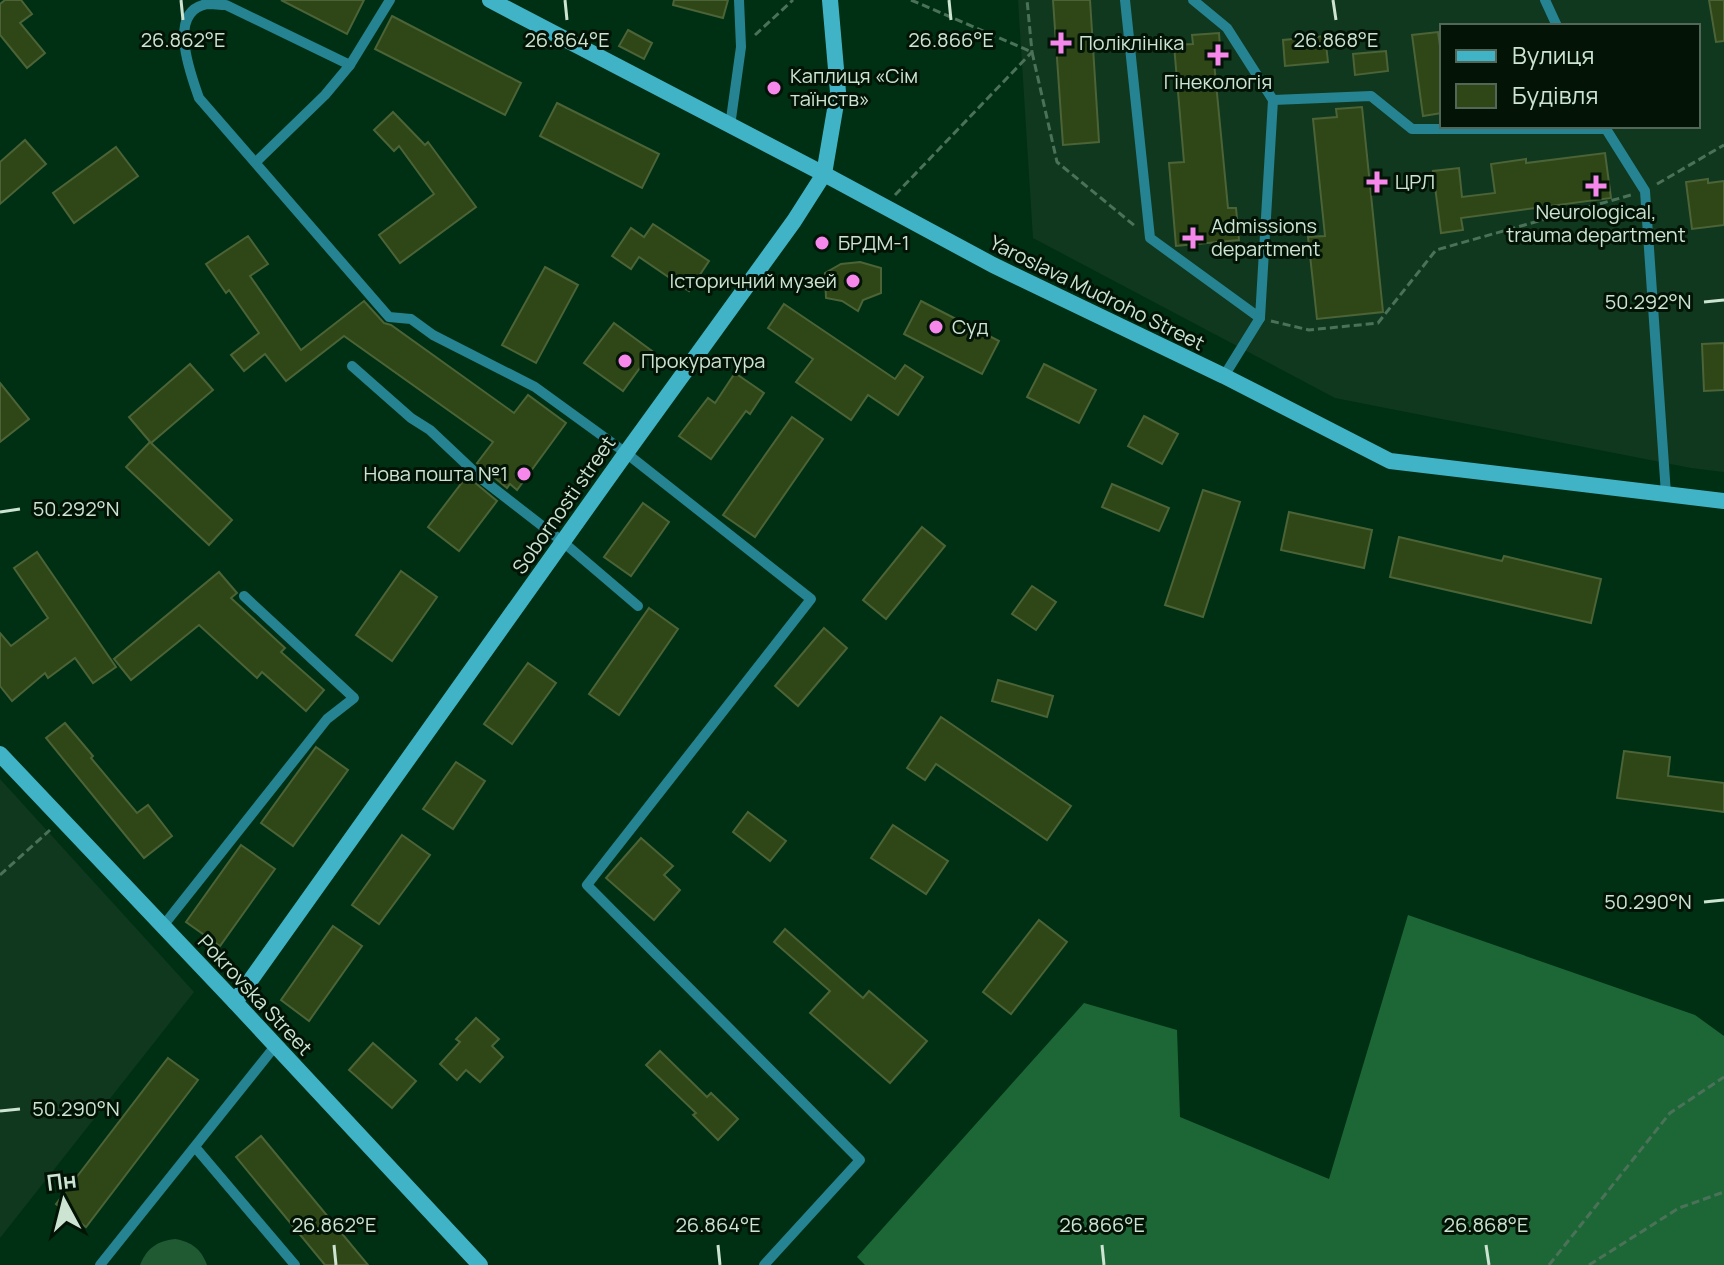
<svg xmlns="http://www.w3.org/2000/svg" width="1724" height="1265" viewBox="0 0 1724 1265" font-family="Manrope,sans-serif">
<rect width="100%" height="100%" fill="#003013"/>
<g fill="#10381e" fill-rule="evenodd">
<path d="M1018,0h706v472l-33,-4 -356,-70 -302,-160zM1442,26h256v100h-256z"/>
<polygon points="0,779 194,992 0,1238"/>
</g>
<path fill="#205a33" d="M175,1239c17,3 26,10 32,26h-67c7,-17 17,-24 35,-26z"/>
<polygon fill="#1d6737" points="1408,915 1695,1015 1724,1036 1724,1265 865,1265 857,1257 1084,1003 1177,1030 1180,1117 1329,1179"/>
<g fill="#2f4717" stroke="#4b6336" stroke-width="2">
<polygon points="5,0 21,0 32,14 20,23 45,53 27,68 0,35 0,4"/>
<polygon points="281,0 364,0 347,34"/>
<polygon points="674,0 728,0 723,18 673,5"/>
<polygon points="1053,0 1090,0 1099,142 1063,145"/>
<polygon points="1709,0 1724,0 1724,41 1716,42"/>
<polygon points="392,16 521,83 505,115 375,49"/>
<polygon points="628,30 652,43 644,59 619,46"/>
<polygon points="1438,32 1442,60 1442,113 1423,116 1412,35"/>
<polygon points="1219,33 1221,61 1214,62 1228,208 1236,208 1239,240 1176,246 1169,163 1184,162 1174,45 1193,44 1192,35"/>
<polygon points="1325,36 1328,62 1285,66 1283,40"/>
<polygon points="1386,51 1388,71 1355,75 1353,54"/>
<polygon points="557,103 659,154 642,188 540,136"/>
<polygon points="1362,107 1383,312 1317,319 1308,237 1325,236 1313,119 1337,117 1336,109"/>
<polygon points="393,112 425,145 428,142 476,207 400,263 379,235 434,194 399,146 394,151 374,130"/>
<polygon points="25,140 46,164 0,204 0,162"/>
<polygon points="116,147 138,176 74,223 53,193"/>
<polygon points="1605,153 1611,198 1461,218 1463,230 1441,233 1433,171 1459,168 1462,197 1495,193 1491,164 1526,159 1526,163"/>
<polygon points="1708,179 1708,183 1724,181 1724,225 1692,229 1686,182"/>
<polygon points="653,224 709,261 689,291 639,257 631,269 612,256 631,228 644,237"/>
<polygon points="248,236 268,264 250,276 301,350 364,301 384,323 391,325 514,413 528,395 566,423 517,490 510,484 507,488 477,463 493,442 344,336 286,381 265,354 244,371 231,355 259,333 229,290 226,293 206,264"/>
<polygon points="860,262 881,268 881,293 863,300 858,311 842,301 826,298 825,273 841,264"/>
<polygon points="545,267 578,285 536,363 502,345"/>
<polygon points="921,301 999,341 982,374 904,334"/>
<polygon points="784,304 895,379 905,365 923,377 898,415 868,395 851,420 796,382 813,359 768,328"/>
<polygon points="614,323 652,351 623,391 584,363"/>
<polygon points="1724,343 1724,390 1704,391 1702,344"/>
<polygon points="190,364 213,390 151,443 129,417"/>
<polygon points="1044,364 1096,390 1079,423 1027,397"/>
<polygon points="735,373 764,393 750,414 746,411 711,459 679,436 708,398 715,403"/>
<polygon points="0,383 29,419 0,442"/>
<polygon points="1144,416 1178,434 1162,464 1128,446"/>
<polygon points="792,417 823,439 755,537 723,515"/>
<polygon points="150,442 232,520 209,545 126,467"/>
<polygon points="467,476 497,501 459,551 428,527"/>
<polygon points="1112,484 1169,508 1159,531 1102,507"/>
<polygon points="1203,490 1240,502 1203,617 1165,605"/>
<polygon points="643,503 669,522 631,576 604,557"/>
<polygon points="1289,512 1372,530 1364,568 1281,550"/>
<polygon points="922,527 945,546 886,619 863,600"/>
<polygon points="1399,537 1502,561 1504,556 1601,579 1591,623 1390,577"/>
<polygon points="37,552 116,667 93,683 75,658 48,678 45,673 12,701 0,686 0,633 11,646 48,618 14,568"/>
<polygon points="401,571 437,597 392,661 356,635"/>
<polygon points="219,572 237,593 231,598 285,648 281,652 324,690 306,711 262,672 257,678 199,625 131,680 114,659"/>
<polygon points="1032,586 1056,602 1036,630 1012,614"/>
<polygon points="649,608 678,629 619,715 589,694"/>
<polygon points="824,628 847,648 798,706 775,686"/>
<polygon points="528,663 556,683 512,744 484,724"/>
<polygon points="998,680 1053,696 1047,717 992,701"/>
<polygon points="941,717 1071,806 1047,840 936,764 925,780 907,768"/>
<polygon points="65,723 93,756 91,758 137,813 148,805 172,836 144,858 46,738"/>
<polygon points="316,747 348,770 293,846 261,823"/>
<polygon points="1624,751 1670,757 1668,776 1724,783 1724,812 1617,798"/>
<polygon points="456,762 485,781 453,829 423,809"/>
<polygon points="748,812 786,841 770,861 733,832"/>
<polygon points="893,825 948,861 926,894 871,858"/>
<polygon points="402,835 430,855 379,924 352,905"/>
<polygon points="641,838 673,866 664,875 680,890 654,920 606,878"/>
<polygon points="241,845 275,869 220,946 186,922"/>
<polygon points="1039,920 1067,942 1011,1014 983,992"/>
<polygon points="333,926 362,946 309,1021 281,1000"/>
<polygon points="785,929 863,998 869,991 927,1041 890,1083 810,1013 830,991 774,942"/>
<polygon points="476,1018 499,1039 492,1046 503,1057 480,1082 466,1070 457,1080 440,1064 460,1042 456,1039"/>
<polygon points="373,1043 416,1081 392,1108 349,1070"/>
<polygon points="660,1051 707,1097 711,1093 738,1119 718,1140 693,1115 696,1113 646,1065"/>
<polygon points="168,1058 198,1080 86,1227 56,1204"/>
<polygon points="261,1136 368,1265 325,1265 236,1157"/>
</g>
<g fill="none" stroke-linecap="round" stroke-linejoin="round">
<g stroke="#4b7259" stroke-width="3" stroke-dasharray="8 4" stroke-linecap="butt">
<polyline points="911,0 1032,52 1057,162 1135,226"/>
<polyline points="755,35 793,0"/>
<polyline points="1657,184 1724,145"/>
<polyline points="895,195 1032,52 1027,0"/>
<polyline points="1271,321 1309,330 1378,323 1436,250 1631,195"/>
<polyline points="0,875 50,830"/>
<polyline points="1549,1265 1670,1113 1724,1077"/>
<polyline points="1589,1265 1679,1208 1724,1192"/>
</g>
<g stroke="#268392" stroke-width="10">
<path d="M390,0l-40,65 -124,-60c-6,0 -13,-1 -19,-1 -41,7 -16,71 -8,94l190,219 22,2 22,16 102,52 91,66 185,146 -224,286 273,275 -96,105"/>
<polyline points="1125,0 1150,238 1260,318 1273,100 1227,28 1193,0"/>
<polyline points="1545,0 1557,26"/>
<polyline points="1273,100 1371,96 1412,129 1606,129 1645,191 1666,494"/>
<polyline points="730,126 741,47 739,0"/>
<polyline points="256,162 325,95 350,65"/>
<polyline points="352,366 411,418 430,430 483,480 563,542 638,606"/>
<polyline points="1224,376 1260,318"/>
<polyline points="163,926 327,719 354,698 244,596"/>
<polyline points="195,1147 295,1265"/>
<polyline points="100,1265 276,1045"/>
</g>
<g stroke="#41b3c7" stroke-width="16">
<polyline points="490,0 824,174 993,265 1224,376 1390,461 1724,501"/>
<polyline points="0,754 235,1002 480,1265"/>
<polyline points="235,1002 626,453 794,221 824,174 838,92 830,0"/>
</g>
</g>
<path fill="none" stroke="#cce4d1" stroke-width="3" d="M181,0l2,20M565,0l2,20M949,0l2,20M1333,0l3,20M1704,302l20,-2M0,512l20,-3M1704,902l20,-2M0,1111l20,-2M334,1245l2,20M718,1245l2,20M1102,1245l2,20M1486,1245l3,20"/>
<g fill="#f788eb" stroke="#031407" stroke-width="3">
<path d="M1057 31h8v8h8v8h-8v8h-8v-8h-8v-8h8z"/>
<path d="M1214 43h8v8h8v8h-8v8h-8v-8h-8v-8h8z"/>
<circle cx="774" cy="88" r="8"/>
<path d="M1373 170h8v8h8v8h-8v8h-8v-8h-8v-8h8z"/>
<path d="M1592 174h8v8h8v8h-8v8h-8v-8h-8v-8h8z"/>
<path d="M1189 226h8v8h8v8h-8v8h-8v-8h-8v-8h8z"/>
<circle cx="822" cy="243" r="8"/>
<circle cx="853" cy="281" r="8"/>
<circle cx="936" cy="327" r="8"/>
<circle cx="625" cy="361" r="8"/>
<circle cx="524" cy="474" r="8"/>
</g>
<g text-anchor="middle" stroke-width="6" stroke-linejoin="round" paint-order="stroke">
<g font-size="20" fill="#cce4d1" stroke="#031407" text-anchor="start">
<text x="1079" y="50">Поліклініка</text>
<text x="790" y="83">Каплиця «Сім<tspan x="790" dy="23">таїнств»</tspan></text>
<text x="1218" y="89" text-anchor="middle">Гінекологія</text>
<text x="1395" y="189">ЦРЛ</text>
<text x="1596" y="219" text-anchor="middle">Neurological,<tspan x="1596" dy="23">trauma department</tspan></text>
<text x="1211" y="233">Admissions<tspan x="1211" dy="23">department</tspan></text>
<text x="838" y="250">БРДМ-1</text>
<text x="837" y="288" text-anchor="end">Історичний музей</text>
<text x="952" y="334">Суд</text>
<text x="641" y="368">Прокуратура</text>
<text x="508" y="481" text-anchor="end">Нова пошта №1</text>
</g>
<g font-size="20" fill="#cce4d1" stroke="#031407">
<text transform="translate(1097 293) rotate(26)" y="7">Yaroslava Mudroho Street</text>
<text transform="translate(564 505) rotate(-55)" y="7">Sobornosti street</text>
<text transform="translate(255 995) rotate(47)" y="7">Pokrovska Street</text>
</g>
</g>
<g font-size="20" text-anchor="middle" fill="#cce4d1" stroke="#031407" stroke-width="6" stroke-linejoin="round" paint-order="stroke">
<text x="183" y="47">26.862°E</text>
<text x="567" y="47">26.864°E</text>
<text x="951" y="47">26.866°E</text>
<text x="1336" y="47">26.868°E</text>
<text x="1648" y="309">50.292°N</text>
<text x="76" y="516">50.292°N</text>
<text x="1648" y="909">50.290°N</text>
<text x="76" y="1116">50.290°N</text>
<text x="334" y="1232">26.862°E</text>
<text x="718" y="1232">26.864°E</text>
<text x="1102" y="1232">26.866°E</text>
<text x="1486" y="1232">26.868°E</text>
</g>
<rect x="1440" y="24" width="260" height="104" fill="#031407" stroke="#536758" stroke-width="2"/>
<rect x="1456" y="50" width="40" height="12" fill="#41b3c7" stroke="#536758" stroke-width="2"/>
<text x="1512" y="64" font-size="24" fill="#cce4d1">Вулиця</text>
<rect x="1456" y="84" width="40" height="24" fill="#2f4717" stroke="#536758" stroke-width="2"/>
<text x="1512" y="104" font-size="24" fill="#cce4d1">Будівля</text>
<g transform="translate(64 1201) rotate(353)" stroke="#031407" stroke-width="6" paint-order="stroke">
<path d="M0-6L14 30L0 20L-14 30Z" fill="#cce4d1"/>
<text y="-12" font-size="22" font-weight="bold" text-anchor="middle" fill="#cce4d1">Пн</text>
</g>
</svg>
